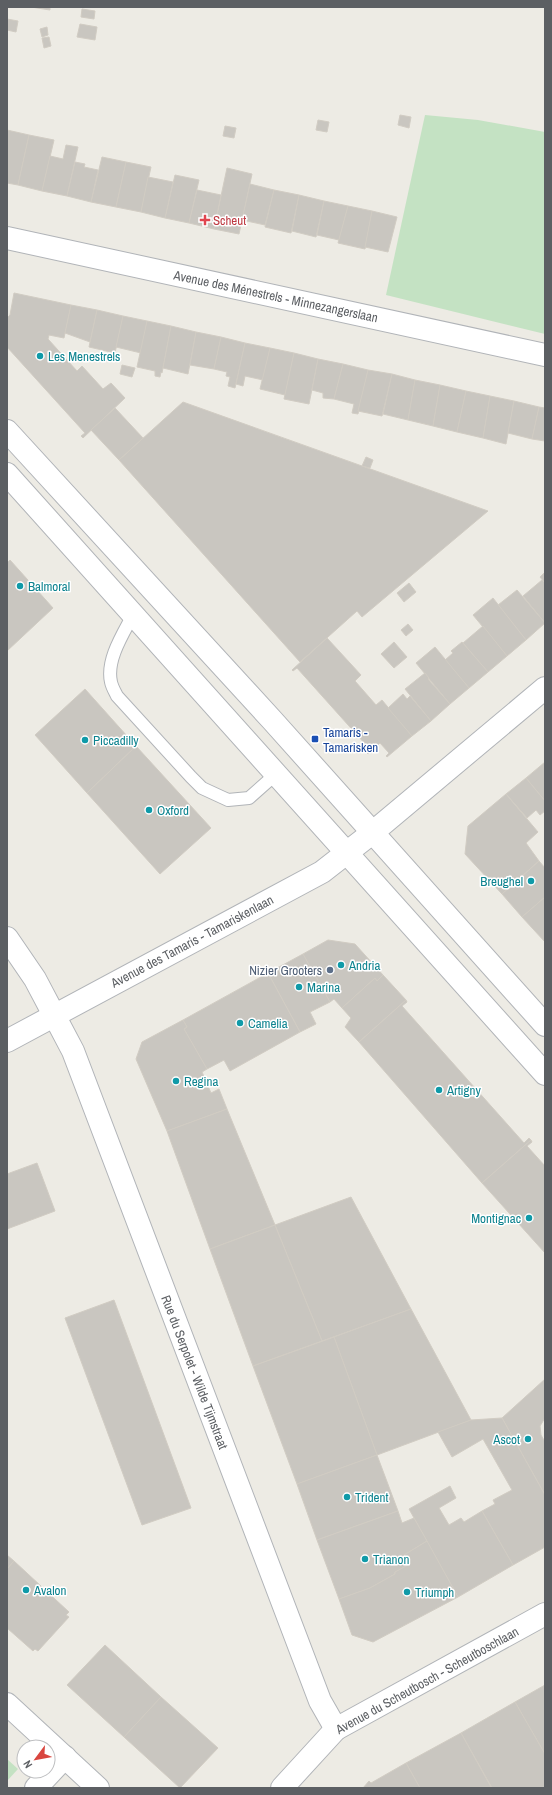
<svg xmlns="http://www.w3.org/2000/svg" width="552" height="1795" viewBox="0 0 552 1795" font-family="'Archivo Narrow',sans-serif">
<rect width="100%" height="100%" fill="#edebe4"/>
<g fill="#c4e2c3">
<polygon points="425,115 478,120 545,132 545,334 386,295"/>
<polygon points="7,1759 18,1769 7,1781"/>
</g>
<g fill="#c9c6c0" stroke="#d1ccc3">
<polygon points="31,7 50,7 50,10"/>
<polygon points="82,9 95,11 94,19 81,17"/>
<polygon points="7,19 18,21 16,32 7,30"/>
<polygon points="80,24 97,27 95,40 77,37"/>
<polygon points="47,27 48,35 42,37 40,29"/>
<polygon points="49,37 51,46 44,48 42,38"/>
<polygon points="400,115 411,117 409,128 398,125"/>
<polygon points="318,120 329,122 327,132 316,130"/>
<polygon points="225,126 236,128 234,138 223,136"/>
<polygon points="7,130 29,135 18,185 7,183"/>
<polygon points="29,135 54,140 42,191 18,185"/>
<polygon points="66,145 78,147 67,196 42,191 50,156 63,159"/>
<polygon points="102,157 126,162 116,207 91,202"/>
<polygon points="75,162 85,164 84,167 98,170 91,202 67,196"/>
<polygon points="126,162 151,167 141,212 116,207"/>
<polygon points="227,168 252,174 239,234 214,229"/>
<polygon points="175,175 199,180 189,223 165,218"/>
<polygon points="148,177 173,182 165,218 141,212"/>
<polygon points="250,184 274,190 265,225 242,220"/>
<polygon points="197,190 221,195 214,229 189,223"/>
<polygon points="274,190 299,195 291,233 265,227"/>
<polygon points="299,195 324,201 316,237 292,231"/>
<polygon points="324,201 348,206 339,240 317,235"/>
<polygon points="348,206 372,211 365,249 338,243"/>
<polygon points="372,211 397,217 388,252 365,247"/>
<polygon points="14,293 71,305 64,338 49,335 48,339 77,371 82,366 103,389 111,383 125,398 83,438 81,436 85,433 7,347 7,318 10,315"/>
<polygon points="71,305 97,310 90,342 65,333"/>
<polygon points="97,310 123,316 115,353 89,347"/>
<polygon points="123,316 147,321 141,353 116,347"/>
<polygon points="147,321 171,326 162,373 161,372 160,377 155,376 155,371 137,367"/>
<polygon points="171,326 196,332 188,374 163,368"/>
<polygon points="196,332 221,337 214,369 190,365"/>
<polygon points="221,337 245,343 235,388 228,386 230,377 226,376 227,372 214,369"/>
<polygon points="245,343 270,348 263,380 245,376 243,386 236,384"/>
<polygon points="270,348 294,353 285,395 260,389"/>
<polygon points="294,353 318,359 309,404 284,399"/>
<polygon points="318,359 343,364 334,399 323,398 323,393 312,390"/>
<polygon points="343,364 368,370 358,414 352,413 354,404 334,399"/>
<polygon points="122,365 135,368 132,377 120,374"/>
<polygon points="368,370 392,374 382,416 358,411"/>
<polygon points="392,374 415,380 408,420 383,414"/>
<polygon points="415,380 440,385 433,426 408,420"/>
<polygon points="440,385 466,391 457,432 433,426"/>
<polygon points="466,391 490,396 483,438 457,432"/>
<polygon points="490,396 514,401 506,444 483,438"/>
<polygon points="514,401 539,407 532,439 508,433"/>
<polygon points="183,402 362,466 488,511 362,617 357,611 300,662 119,460"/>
<polygon points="539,407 545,408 545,441 532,439"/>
<polygon points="115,408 143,438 119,460 91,430"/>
<polygon points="366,457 373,460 370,468 362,466"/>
<polygon points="10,560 53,608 7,651 7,563"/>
<polygon points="545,572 545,583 540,577"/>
<polygon points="542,580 545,583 545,623 523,596"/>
<polygon points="409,583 416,592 404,602 397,593"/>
<polygon points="517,590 545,623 526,640 498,605"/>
<polygon points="493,598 526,640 507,656 473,615"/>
<polygon points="408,624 413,630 406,636 401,630"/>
<polygon points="483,626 507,656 488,672 463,643"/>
<polygon points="327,638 361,675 355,681 376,705 382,700 412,736 387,757 386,756 389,753 380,743 368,754 362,748 366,745 297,668 293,671 292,670"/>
<polygon points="394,642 407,657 394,668 381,654"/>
<polygon points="462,642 488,672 469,688 445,660 453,653 451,651"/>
<polygon points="435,647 469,688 450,704 416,663"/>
<polygon points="425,673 429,678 428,679 450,704 431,721 405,689"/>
<polygon points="85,689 136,746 87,793 35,735"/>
<polygon points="403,694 407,699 410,696 431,721 412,736 388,708"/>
<polygon points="136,746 211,828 160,874 87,793"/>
<polygon points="545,762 545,801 526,778"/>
<polygon points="526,778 545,801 545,811 540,815 536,810 527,818 506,794"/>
<polygon points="506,794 538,832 526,843 539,861 502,894 465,854 468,826"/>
<polygon points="539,861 545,868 545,897 522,917 502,894"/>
<polygon points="545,897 545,942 522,917"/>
<polygon points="328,940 355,944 383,975 377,981 375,978 342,1008 334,999 330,1002 303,954"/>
<polygon points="303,954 330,1002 310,1012 316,1024 300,1032 268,973"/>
<polygon points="268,973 300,1032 230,1071 224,1060 207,1069 184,1029 187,1027 183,1020"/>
<polygon points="383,975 406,1000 359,1042 345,1027 351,1018 342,1008 375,978 377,981"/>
<polygon points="406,1000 407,1002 402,1006 524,1143 529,1138 531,1140 482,1183 359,1042"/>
<polygon points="183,1020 187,1027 184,1029 207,1069 202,1072 211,1093 219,1089 227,1109 167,1131 136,1059 142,1042"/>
<polygon points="227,1109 275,1225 210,1249 167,1131"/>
<polygon points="531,1140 532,1142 527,1146 545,1166 545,1253 482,1183"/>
<polygon points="37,1163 55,1211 7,1229 7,1174"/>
<polygon points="351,1197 411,1309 322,1341 275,1225"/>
<polygon points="275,1225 322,1341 253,1366 210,1249"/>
<polygon points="114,1300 191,1508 142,1525 65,1318"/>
<polygon points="411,1309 471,1420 377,1455 334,1337"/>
<polygon points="334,1337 377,1455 297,1484 253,1366"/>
<polygon points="545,1379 545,1418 540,1426 541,1435 545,1442 545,1495 502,1418"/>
<polygon points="502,1418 545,1495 545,1547 513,1565 482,1511 495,1504 493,1500 512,1490 483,1439 452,1457 438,1432 471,1420"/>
<polygon points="377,1455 398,1511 317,1540 297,1484"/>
<polygon points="450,1486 456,1498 439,1508 449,1525 461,1518 464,1522 482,1511 513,1565 458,1597 409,1509"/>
<polygon points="398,1511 402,1523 414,1518 427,1541 404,1555 410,1564 395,1572 395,1574 370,1588 339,1599 317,1540"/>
<polygon points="427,1541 458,1597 373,1642 352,1635 339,1599 370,1588 395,1574 395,1572 410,1564 404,1555"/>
<polygon points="7,1555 14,1561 7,1569"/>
<polygon points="14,1561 69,1612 66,1615 69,1617 38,1651 35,1649 33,1651 7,1628 7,1569"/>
<polygon points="105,1645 161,1697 124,1737 67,1685"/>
<polygon points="545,1685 545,1754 515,1702"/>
<polygon points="161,1697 218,1748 180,1788 124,1737"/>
<polygon points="515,1702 545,1754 545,1788 492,1788 461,1733"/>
<polygon points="461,1733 491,1787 420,1788 406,1763"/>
<polygon points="406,1763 420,1788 363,1788 369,1781 371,1783"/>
</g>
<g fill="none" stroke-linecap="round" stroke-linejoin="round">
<g stroke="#b1b4b8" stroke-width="14">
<path id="service" d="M133,615c-10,19 -27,45 -22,67 1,5 4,10 6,14l74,81 11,11 26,12 21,-2 27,-24"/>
</g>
<g stroke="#b1b4b8" stroke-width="24">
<g id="minor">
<polyline points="7,238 545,355"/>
<polyline points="7,938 35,979 73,1051 320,1701 336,1729"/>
<polyline points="7,1041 322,872 372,833 545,688"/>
<polyline points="7,1704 98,1788"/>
<polyline points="36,1788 65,1757"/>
<polyline points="282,1788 336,1729 545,1614"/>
</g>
</g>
<g stroke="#b1b4b8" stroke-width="24">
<g id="tertiary">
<polyline points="7,431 272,720 545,1025"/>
<polyline points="7,474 545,1074"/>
</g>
</g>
<use href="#service" stroke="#fff" stroke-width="12"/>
<use href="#minor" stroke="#fff" stroke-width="22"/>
<use href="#tertiary" stroke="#fff" stroke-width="22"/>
</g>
<path fill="#e0444e" stroke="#fff" stroke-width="1.5" d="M203 214h4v4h4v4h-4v4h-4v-4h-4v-4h4z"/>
<g fill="#0f9aa8" stroke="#fff" stroke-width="1.5">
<circle cx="40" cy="356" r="4"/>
<circle cx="20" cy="586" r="4"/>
<circle cx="85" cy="740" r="4"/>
<circle cx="149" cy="810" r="4"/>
<circle cx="531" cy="881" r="4"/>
<circle cx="341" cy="965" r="4"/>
<circle cx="299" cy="987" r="4"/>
<circle cx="240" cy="1023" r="4"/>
<circle cx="176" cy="1081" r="4"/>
<circle cx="439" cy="1090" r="4"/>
<circle cx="529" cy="1218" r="4"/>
<circle cx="528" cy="1439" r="4"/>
<circle cx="347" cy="1497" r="4"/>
<circle cx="365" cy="1559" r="4"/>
<circle cx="26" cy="1590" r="4"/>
<circle cx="407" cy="1592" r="4"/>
</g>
<rect fill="#1a4fb4" stroke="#fff" stroke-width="1.5" x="311" y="735" width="8" height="8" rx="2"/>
<circle fill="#5c6f8a" stroke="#fff" stroke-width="1.5" cx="330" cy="970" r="4"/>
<g text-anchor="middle" stroke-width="3" stroke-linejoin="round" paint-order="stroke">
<g font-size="13" fill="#be3a42" stroke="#fff" text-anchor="start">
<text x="213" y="225">Scheut</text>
</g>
<g font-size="13" fill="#5c5f63" stroke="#fff">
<text transform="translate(276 296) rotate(12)" y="5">Avenue des Ménestrels - Minnezangerslaan</text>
<text transform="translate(192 941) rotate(-28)" y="5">Avenue des Tamaris - Tamariskenlaan</text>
<text transform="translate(195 1372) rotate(69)" y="5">Rue du Serpolet - Wilde Tijmstraat</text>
<text transform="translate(427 1680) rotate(-29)" y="5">Avenue du Scheutbosch - Scheutboschlaan</text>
</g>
<g font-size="13" fill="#0d838f" stroke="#fff" text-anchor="start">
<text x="48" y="361">Les Menestrels</text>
<text x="28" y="591">Balmoral</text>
<text x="93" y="745">Piccadilly</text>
<text x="157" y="815">Oxford</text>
<text x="523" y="886" text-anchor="end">Breughel</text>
<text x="349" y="970">Andria</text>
<text x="307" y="992">Marina</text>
<text x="248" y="1028">Camelia</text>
<text x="184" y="1086">Regina</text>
<text x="447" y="1095">Artigny</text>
<text x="521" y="1223" text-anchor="end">Montignac</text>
<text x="520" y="1444" text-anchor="end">Ascot</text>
<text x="355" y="1502">Trident</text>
<text x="373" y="1564">Trianon</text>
<text x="34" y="1595">Avalon</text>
<text x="415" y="1597">Triumph</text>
</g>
<g font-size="13" fill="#164399" stroke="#fff" text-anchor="start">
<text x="323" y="737">Tamaris -<tspan x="323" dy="15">Tamarisken</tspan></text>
</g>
<g font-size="13" fill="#4e5e75" stroke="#fff" text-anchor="end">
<text x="322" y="975">Nizier Grooters</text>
</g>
</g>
<rect width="552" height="1795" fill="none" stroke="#5c5f63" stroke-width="16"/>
<g transform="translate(36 1759) rotate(238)"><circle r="19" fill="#ffffff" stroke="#bebfc1"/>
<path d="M0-3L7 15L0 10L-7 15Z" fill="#d9463f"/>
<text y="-6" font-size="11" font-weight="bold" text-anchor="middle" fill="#5c5f63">N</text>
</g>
</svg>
